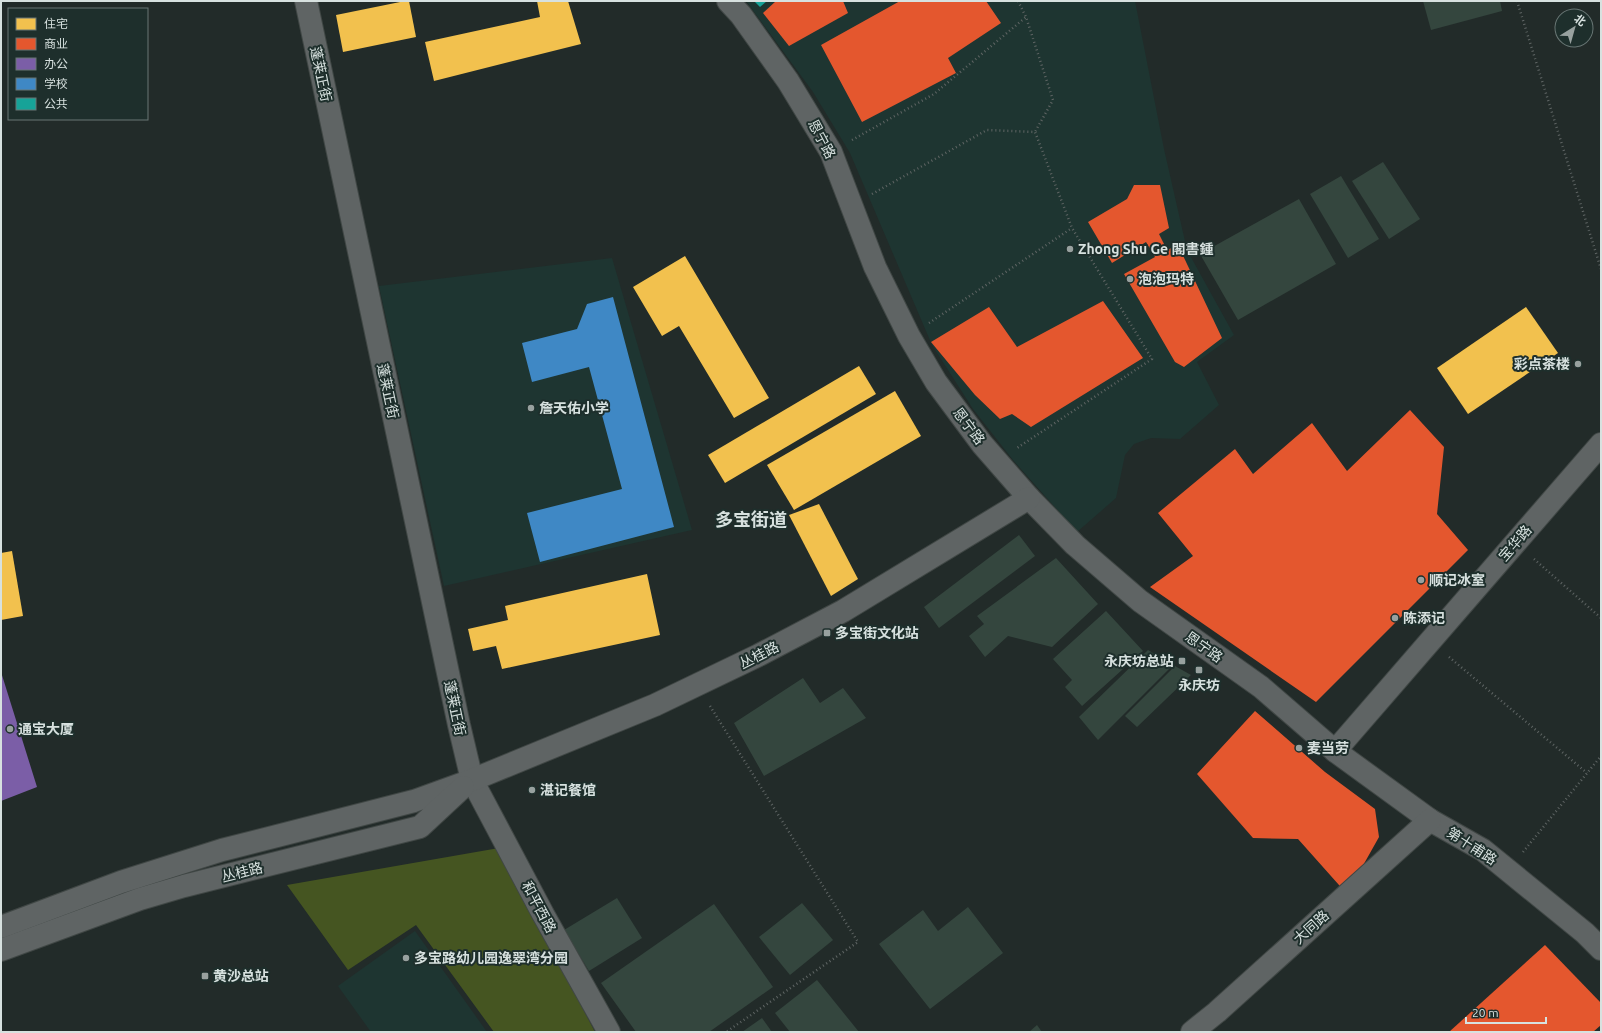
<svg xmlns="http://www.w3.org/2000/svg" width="1602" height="1033" viewBox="0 0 1602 1033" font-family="Ubuntu,'Noto Sans SC',sans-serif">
<rect width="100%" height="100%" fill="#222b29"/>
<g fill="#1e3531">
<polygon points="746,1 1135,1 1164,149 1187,250 1234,335 1197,362 1219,405 1180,439 1151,438 1134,444 1125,455 1116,498 1077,532 1013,460 973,409 932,345 850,153 813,92"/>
<polygon points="612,258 692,530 444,586 379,286"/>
<polygon points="415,931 487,1032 371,1032 338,986"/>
</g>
<polygon fill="#455521" points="499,848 595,1032 494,1032 416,925 348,970 287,885"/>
<g fill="#f2c14e">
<polygon points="405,1 409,1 416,37 343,52 336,15"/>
<polygon points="537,1 568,1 581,44 434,81 425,42 540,17"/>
<polygon points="685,256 769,398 734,418 679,326 662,336 633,287"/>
<polygon points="1526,307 1558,353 1468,414 1437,368"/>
<polygon points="859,366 876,394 725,483 708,455"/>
<polygon points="895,391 921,436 794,510 767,465"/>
<polygon points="819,504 858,579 831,596 789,515"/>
<polygon points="12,551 23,616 1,620 1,553"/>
<polygon points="647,574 660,635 502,669 496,646 473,651 468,629 508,620 505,606"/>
</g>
<g fill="#e4572e">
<polygon points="776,1 843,1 848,13 789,46 763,13"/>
<polygon points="900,1 986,1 1001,23 948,58 956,73 862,122 821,45"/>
<polygon points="1134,185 1160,185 1169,228 1159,234 1167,250 1178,245 1222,338 1184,367 1175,362 1124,274 1155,257 1146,242 1112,263 1088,222 1127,199"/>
<polygon points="1103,301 1143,358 1031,427 1012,414 1000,419 975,395 931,342 989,307 1017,347"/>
<polygon points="1410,410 1444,447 1437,514 1468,550 1316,702 1150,587 1193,556 1158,513 1235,449 1253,474 1312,423 1347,471"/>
<polygon points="1255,711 1325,772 1375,809 1379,837 1347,894 1298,839 1253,838 1197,774"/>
<polygon points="1545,945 1601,1003 1601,1025 1593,1032 1449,1032"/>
</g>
<polygon fill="#7b5ea7" points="1,672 37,787 1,801"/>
<polygon fill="#3f88c5" points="613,297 674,527 540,562 527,513 622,489 589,367 532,382 522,343 577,329 587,304"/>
<polygon fill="#17a398" points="754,1 767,1 760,7"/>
<g fill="#34463e">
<polygon points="1423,1 1500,1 1502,11 1431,30"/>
<polygon points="1383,162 1420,219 1389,239 1352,181"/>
<polygon points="1341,176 1379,239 1348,258 1310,194"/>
<polygon points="1299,199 1336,264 1238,320 1200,254"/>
<polygon points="1019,535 1035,556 939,628 924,607"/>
<polygon points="1056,558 1098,604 1052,647 1008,636 985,657 969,636 984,624 977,616"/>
<polygon points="1106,611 1143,651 1082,706 1065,687 1072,680 1053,659"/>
<polygon points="1148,650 1173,665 1098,740 1079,717"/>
<polygon points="1175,666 1191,675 1137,727 1125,716"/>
<polygon points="803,678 820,703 843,688 866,718 764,776 734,723"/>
<polygon points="617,898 642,938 589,971 564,930"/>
<polygon points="802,903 833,940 790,975 759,937"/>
<polygon points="714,904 773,987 709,1032 636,1032 601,983"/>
<polygon points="968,907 1003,953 930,1009 879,944 923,910 938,931"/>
<polygon points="817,980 859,1032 790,1032 775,1013"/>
<polygon points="762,1018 772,1032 742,1032"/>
<polygon points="1037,1025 1042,1032 1029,1032"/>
</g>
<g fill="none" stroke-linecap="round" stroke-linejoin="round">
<g stroke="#404745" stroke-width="24">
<g id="minor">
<polyline points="306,1 459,725 472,780 543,914 609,1032"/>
<polyline points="728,1 741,15 788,81 831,152 875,267 909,336 936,382 982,444 1029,498 1075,545 1140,601 1261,687 1335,751 1430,820 1483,850 1585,933 1601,949"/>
<polyline points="1335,751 1601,444"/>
<polyline points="1,927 121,882 222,850 414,801 472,780 655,705 759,655 843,611 1029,498"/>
<polyline points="1,950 140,899 184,886 420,827 463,787"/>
<polyline points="1192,1032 1217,1012 1430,820"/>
</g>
</g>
<g stroke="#5f6564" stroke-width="2.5" stroke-dasharray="1 3" stroke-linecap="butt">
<polyline points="1018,1 1026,17 1053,100 1035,132"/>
<polyline points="1517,1 1601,269"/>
<polyline points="852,140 934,94 1026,17"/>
<polyline points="872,194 987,130 1035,132 1072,228 1152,359 1017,448"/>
<polyline points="929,323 1072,228"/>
<polyline points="1534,559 1601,618"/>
<polyline points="1449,657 1587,773"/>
<polyline points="710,706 858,942 726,1032"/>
<polyline points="1523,852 1601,756"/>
</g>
<use href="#minor" stroke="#5f6464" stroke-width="22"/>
</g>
<g fill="#98a19f" stroke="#1e2f2c" stroke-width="1.5">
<circle cx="1070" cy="249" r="4"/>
<circle cx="1130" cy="279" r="4"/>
<circle cx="1578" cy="364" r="4"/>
<circle cx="531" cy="408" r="4"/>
<circle cx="1421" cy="580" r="4"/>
<circle cx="1395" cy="618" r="4"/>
<rect x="823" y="629" width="8" height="8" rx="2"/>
<rect x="1178" y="657" width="8" height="8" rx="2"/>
<rect x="1195" y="666" width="8" height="8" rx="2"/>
<circle cx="10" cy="729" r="4"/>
<circle cx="1299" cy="748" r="4"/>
<circle cx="532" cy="790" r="4"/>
<circle cx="406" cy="958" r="4"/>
<rect x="201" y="972" width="8" height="8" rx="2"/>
</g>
<g text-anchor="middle" stroke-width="4" stroke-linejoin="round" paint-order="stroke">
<g font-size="14" fill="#d7e1df" stroke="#1e2f2c">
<text transform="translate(321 74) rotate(78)" y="5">蓬莱正街</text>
<text transform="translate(822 139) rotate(62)" y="5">恩宁路</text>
<text transform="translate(388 391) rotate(78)" y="5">蓬莱正街</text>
<text transform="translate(969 426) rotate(53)" y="5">恩宁路</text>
<text transform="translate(1515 543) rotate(-49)" y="5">宝华路</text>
<text transform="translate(1204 647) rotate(35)" y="5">恩宁路</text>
<text transform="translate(759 655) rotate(-27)" y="5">丛桂路</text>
<text transform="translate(455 708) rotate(78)" y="5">蓬莱正街</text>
<text transform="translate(1472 846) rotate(33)" y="5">第十甫路</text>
<text transform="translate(242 872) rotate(-14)" y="5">丛桂路</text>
<text transform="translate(539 907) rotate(62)" y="5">和平西路</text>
<text transform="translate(1311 927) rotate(-42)" y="5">大同路</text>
</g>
<g font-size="14" font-weight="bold" fill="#d7e1df" stroke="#1e2f2c" text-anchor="start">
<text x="1078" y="254">Zhong Shu Ge 閣書鍾</text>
<text x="1138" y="284">泡泡玛特</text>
<text x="1570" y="369" text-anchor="end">彩点茶楼</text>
<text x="539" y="413">詹天佑小学</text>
<text x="1429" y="585">顺记冰室</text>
<text x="1403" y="623">陈添记</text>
<text x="835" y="638">多宝街文化站</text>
<text x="1174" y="666" text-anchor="end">永庆坊总站</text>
<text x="1199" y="690" text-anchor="middle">永庆坊</text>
<text x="18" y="734">通宝大厦</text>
<text x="1307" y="753">麦当劳</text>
<text x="540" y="795">湛记餐馆</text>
<text x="414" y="963">多宝路幼儿园逸翠湾分园</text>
<text x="213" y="981">黄沙总站</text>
</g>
<g font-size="18" font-weight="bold" fill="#d7e1df" stroke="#1e2f2c">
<text x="751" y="526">多宝街道</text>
</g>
</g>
<rect width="1602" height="1033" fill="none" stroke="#d7e1df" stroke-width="4"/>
<rect x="8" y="8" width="140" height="112" fill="#1e2f2c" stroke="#687674"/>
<rect x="16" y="18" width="20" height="12" fill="#f2c14e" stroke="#687674"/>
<text x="44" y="28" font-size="12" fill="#d7e1df">住宅</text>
<rect x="16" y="38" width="20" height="12" fill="#e4572e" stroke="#687674"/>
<text x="44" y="48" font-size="12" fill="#d7e1df">商业</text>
<rect x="16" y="58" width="20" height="12" fill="#7b5ea7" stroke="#687674"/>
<text x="44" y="68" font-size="12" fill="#d7e1df">办公</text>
<rect x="16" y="78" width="20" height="12" fill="#3f88c5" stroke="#687674"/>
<text x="44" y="88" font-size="12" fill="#d7e1df">学校</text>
<rect x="16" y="98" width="20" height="12" fill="#17a398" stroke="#687674"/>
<text x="44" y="108" font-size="12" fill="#d7e1df">公共</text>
<g transform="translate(1574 28) rotate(37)"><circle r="19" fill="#1e2f2c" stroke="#687674"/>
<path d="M0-3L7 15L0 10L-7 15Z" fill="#98a19f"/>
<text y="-6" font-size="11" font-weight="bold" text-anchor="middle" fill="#d7e1df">北</text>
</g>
<path d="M1466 1017v6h80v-6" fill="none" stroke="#d7e1df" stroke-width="2"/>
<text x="1472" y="1017" font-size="12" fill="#d7e1df" stroke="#1e2f2c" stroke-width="3" paint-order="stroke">20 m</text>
</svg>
